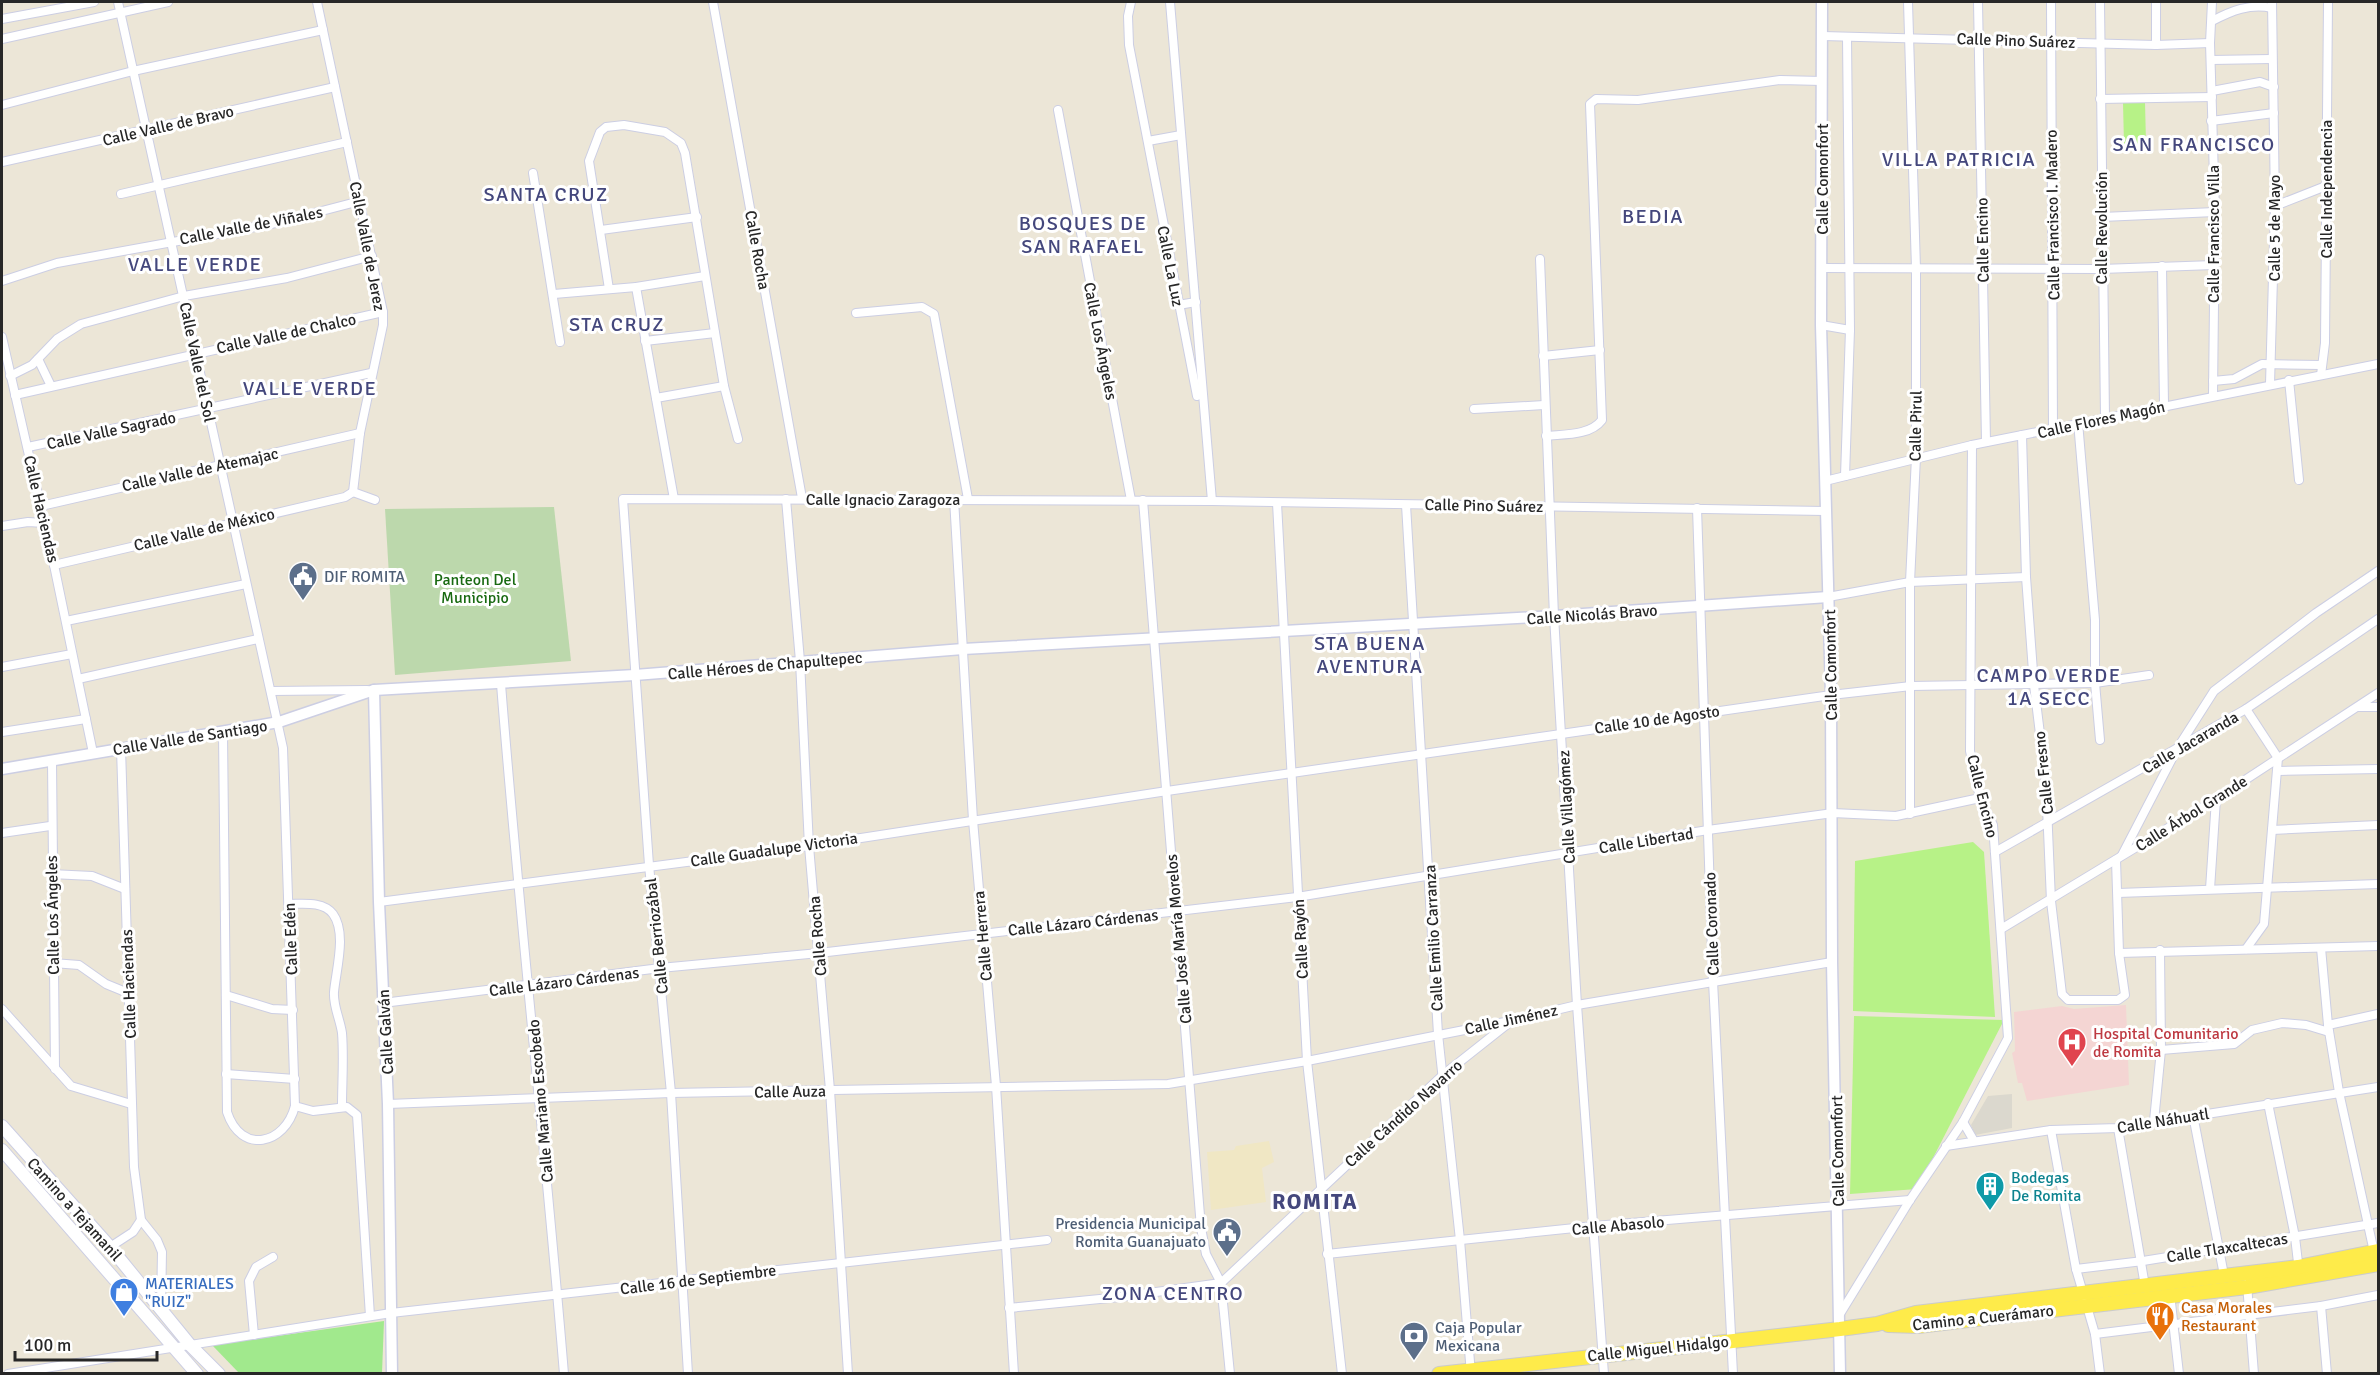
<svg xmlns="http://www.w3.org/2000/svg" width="2380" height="1375" viewBox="0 0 2380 1375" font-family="Signika,sans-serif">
<rect width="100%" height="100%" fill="#ece6d7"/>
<polygon fill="#f0e7c4" points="1269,1141 1274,1162 1262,1168 1266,1202 1211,1210 1207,1152 1234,1150 1236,1146"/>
<polygon fill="#f4d5d3" points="2126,1005 2129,1085 2027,1101 2022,1083 2018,1083 2012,1053 2015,1051 2014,1012 2062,1006 2074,1009"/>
<polygon fill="#a1e98d" points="384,1321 382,1373 239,1373 212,1345"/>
<polygon fill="#bcd8ac" points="554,507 571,661 395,675 385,509"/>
<g fill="#b7f287">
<polygon points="2145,102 2146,143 2124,144 2123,103"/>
<polygon points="1973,842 1984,852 1995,1017 1853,1011 1855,861"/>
<polygon points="1854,1016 2004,1020 1917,1189 1850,1194"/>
</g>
<polygon fill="#dbd8ce" points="2012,1094 2012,1128 1975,1135 1971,1125 1988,1096"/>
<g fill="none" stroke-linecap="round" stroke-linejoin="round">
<g stroke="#cccee3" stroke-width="10">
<g id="minor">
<path d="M118,2l165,746 12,358c-10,39 -54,49 -68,6l-4,-380"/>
<polyline points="317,2 383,312 383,325 360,433 353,492"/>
<polyline points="713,2 802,498"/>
<polyline points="1131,2 1128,16 1129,45 1197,396"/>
<polyline points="1170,2 1212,501"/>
<polyline points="1908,2 1916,269 1916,457 1910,582 1910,814"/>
<polyline points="1978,2 1986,442"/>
<polyline points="2051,2 2053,429"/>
<polyline points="2100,2 2105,418"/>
<polyline points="2212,2 2210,43 2215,212 2213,395"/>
<polyline points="2,19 94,2"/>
<path d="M2212,21c19,-10 38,-18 60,-13"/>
<polyline points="1823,36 2156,45 2210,43"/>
<polyline points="2,39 168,2"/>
<polyline points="2156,45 2156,2"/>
<polyline points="2211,60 2271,59"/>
<polyline points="2212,91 2260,82 2274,87"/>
<polyline points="2100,99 2212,97"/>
<polyline points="2,105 133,71 323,30"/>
<polyline points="1058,110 1131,500"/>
<polyline points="2211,121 2274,113"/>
<polyline points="1148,141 1181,135"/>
<polyline points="2,162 335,87"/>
<polyline points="533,173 560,342"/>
<polyline points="121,194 347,142"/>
<polyline points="2275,206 2326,186"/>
<polyline points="2102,217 2215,212"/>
<polyline points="601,230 697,217"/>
<polyline points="1540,259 1554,616 1577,1005 1604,1374"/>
<polyline points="2162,266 2164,405"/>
<polyline points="1821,268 2101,269 2214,265"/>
<polyline points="2,281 57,263 272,224 360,201"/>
<polyline points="636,287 674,499"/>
<polyline points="609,289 589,161 600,132 606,127 624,125 665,132 681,143 685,153 724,386 738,439"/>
<polyline points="554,294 636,287 705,276"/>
<polyline points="1178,305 1196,302"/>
<polyline points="856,313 922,307 934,314 968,499"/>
<polyline points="1821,325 1850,330"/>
<polyline points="2,337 54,565 93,753"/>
<polyline points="645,341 715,333"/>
<polyline points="1543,356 1600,350"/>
<polyline points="38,359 51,386"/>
<polyline points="2321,375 2325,343 2328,2"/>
<polyline points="10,376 32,365 57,339 81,324 184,296 287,278 372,256"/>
<polyline points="2289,380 2299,480"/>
<polyline points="2213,381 2234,379 2262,364 2321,365"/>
<polyline points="2270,384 2275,206 2272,2"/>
<polyline points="15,395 383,312"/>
<polyline points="656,398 724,386"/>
<polyline points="1474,409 1544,405"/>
<polyline points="2078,422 2095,620 2095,683 2100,740"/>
<polyline points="2022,435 2026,577 2034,685 2046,783 2051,901 2062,994 2068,1000 2118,1000 2125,995 2119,953 2116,860"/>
<path d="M1546,436c17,-2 44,0 56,-16l-12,-316 6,-5 42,1 142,-20 42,1"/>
<polyline points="28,447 371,373"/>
<polyline points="1845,476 1850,330 1847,37"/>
<polyline points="1825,481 1972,445 2378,364"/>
<polyline points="353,492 375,500"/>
<polyline points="786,499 800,661 809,846 830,1090 848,1374"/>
<polyline points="954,499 973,820 996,1086 1014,1374"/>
<polyline points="1143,500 1201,1228 1206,1254 1221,1283 1230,1374"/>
<polyline points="1277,503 1307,1061 1342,1374"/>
<polyline points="1406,505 1438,1034 1460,1240 1471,1374"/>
<polyline points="41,506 360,433"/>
<polyline points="1697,508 1713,981 1733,1374"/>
<polyline points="2,526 28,522 44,523"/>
<polyline points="54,565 345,497 353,492"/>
<polyline points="1828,597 1910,582 2026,577"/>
<polyline points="66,621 246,584"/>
<polyline points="2,667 72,654"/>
<polyline points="78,679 258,639"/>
<path d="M501,684c18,230 44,459 63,690"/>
<polyline points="271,691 367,690"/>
<polyline points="2359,707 2378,707"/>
<polyline points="2,732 86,719"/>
<polyline points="121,748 134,1167 141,1220 157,1240 162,1252 161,1309"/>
<polyline points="52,761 55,1069"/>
<polyline points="2278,771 2378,769"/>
<polyline points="2272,830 2378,825"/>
<polyline points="2,833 50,826"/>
<polyline points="1995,852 2246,709 2378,619"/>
<polyline points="2122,855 2177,749 2214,691 2316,613 2378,571"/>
<polyline points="51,874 92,876 125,889"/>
<polyline points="2210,889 2216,799"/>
<polyline points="2118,893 2378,884"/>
<polyline points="379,902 809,846 1167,791 1831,695 1911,686 2095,683 2149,675"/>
<path d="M289,904c14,0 34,-3 44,10 14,19 3,56 1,78 -1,14 6,27 8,41 2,24 0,50 0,74"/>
<polyline points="2001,929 2216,799 2378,693"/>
<polyline points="2321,948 2328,1025 2339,1092 2374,1252"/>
<polyline points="2246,949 2264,924 2278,758 2246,709"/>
<polyline points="2119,953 2378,946"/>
<polyline points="53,963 79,965 106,984 128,993"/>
<polyline points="226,995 272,1009 293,1010"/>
<polyline points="383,1003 660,968 819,953 1297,897 1708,830 1833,813 1896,816 1980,798"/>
<polyline points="2,1009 71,1086 131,1104"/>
<polyline points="2328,1025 2378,1014"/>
<polyline points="2161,1050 2234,1044 2252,1030 2282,1023 2306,1025 2329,1032"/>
<polyline points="226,1074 295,1079"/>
<polyline points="2268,1103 2295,1237 2299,1271"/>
<polyline points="388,1104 671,1093 1168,1084 1307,1061 1510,1021 1577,1005 1832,962"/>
<polyline points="295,1106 313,1111 347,1107 357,1115 370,1316"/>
<polyline points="2193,1115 2224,1275"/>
<polyline points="2154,1121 2161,1050 2160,950"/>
<polyline points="1963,1122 1974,1141"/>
<polyline points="2118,1128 2145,1286"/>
<polyline points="2051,1130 2076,1269 2095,1334 2100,1374"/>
<polyline points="1946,1146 2051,1130 2118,1128 2378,1087"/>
<polyline points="110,1247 133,1232 141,1220"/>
<polyline points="1327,1254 1594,1226 1910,1200"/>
<polyline points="2076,1269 2143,1261 2378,1223"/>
<polyline points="1221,1283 1443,1075 1510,1022"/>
<polyline points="2247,1284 2254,1374"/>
<polyline points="2170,1294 2179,1374"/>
<polyline points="2321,1306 2327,1374"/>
<polyline points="1009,1308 1120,1297 1221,1283"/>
<polyline points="1840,1314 1910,1200 1963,1122 2008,1038 1993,825 1980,798 1970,751 1972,445"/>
<polyline points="2095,1334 2321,1306 2378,1295"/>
<polyline points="254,1335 249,1281 256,1267 273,1257"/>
<polyline points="8,1374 391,1313 1047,1240"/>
<polyline points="688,1374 671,1093 649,865 623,499 1212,501 1825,511"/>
</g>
</g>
<g stroke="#cccee3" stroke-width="13">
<g id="tertiary">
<polyline points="1822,2 1821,325 1831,695 1832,962 1840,1374"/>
<polyline points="374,690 379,902 388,1104 392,1374"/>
<polyline points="2,769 279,722 374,690 635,675 963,649 1554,616 1828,597"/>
</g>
</g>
<g stroke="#cccee3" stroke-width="14">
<g id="secondary">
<polyline points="2,1126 110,1247 190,1345 219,1374"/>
<polyline points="2,1150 197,1374"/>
</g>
</g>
<g stroke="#cbcbcb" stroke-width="16">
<g id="primary">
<polyline points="1888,1325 1918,1326 2247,1287 2378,1264"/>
<polyline points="1439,1374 1840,1329 1877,1324 1916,1313 2298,1267 2378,1251"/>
</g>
</g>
<use href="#minor" stroke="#fff" stroke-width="8"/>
<use href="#tertiary" stroke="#fff" stroke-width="10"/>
<use href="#secondary" stroke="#fff" stroke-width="12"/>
<use href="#primary" stroke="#feeb4a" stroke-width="14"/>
</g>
<defs>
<g id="civic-pin" transform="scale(1.5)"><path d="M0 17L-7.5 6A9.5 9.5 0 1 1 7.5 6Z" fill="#5c6f8a" stroke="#fff"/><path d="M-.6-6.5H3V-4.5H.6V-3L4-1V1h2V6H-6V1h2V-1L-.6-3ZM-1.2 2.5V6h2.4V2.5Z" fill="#fff"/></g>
<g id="hospital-pin" transform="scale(1.5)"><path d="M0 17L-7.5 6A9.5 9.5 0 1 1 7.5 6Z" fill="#e0444e" stroke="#fff"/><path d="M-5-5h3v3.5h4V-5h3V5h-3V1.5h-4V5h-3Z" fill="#fff"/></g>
<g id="building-pin" transform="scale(1.5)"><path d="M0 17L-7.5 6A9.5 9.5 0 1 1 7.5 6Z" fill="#0f9aa8" stroke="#fff"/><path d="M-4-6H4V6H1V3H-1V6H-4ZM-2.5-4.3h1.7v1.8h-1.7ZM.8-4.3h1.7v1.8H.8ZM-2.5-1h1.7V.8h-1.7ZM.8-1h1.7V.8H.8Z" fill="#fff"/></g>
<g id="shop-pin" transform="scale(1.5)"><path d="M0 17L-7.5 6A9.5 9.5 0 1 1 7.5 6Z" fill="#3f7fe0" stroke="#fff"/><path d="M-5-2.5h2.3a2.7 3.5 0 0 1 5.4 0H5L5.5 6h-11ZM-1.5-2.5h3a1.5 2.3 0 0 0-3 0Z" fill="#fff"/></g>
<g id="restaurant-pin" transform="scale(1.5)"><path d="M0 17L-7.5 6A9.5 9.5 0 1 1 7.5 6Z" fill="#e8710a" stroke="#fff"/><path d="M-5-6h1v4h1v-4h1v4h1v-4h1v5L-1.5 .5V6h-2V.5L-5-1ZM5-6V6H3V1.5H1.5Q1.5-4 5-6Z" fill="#fff"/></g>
<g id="bank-pin" transform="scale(1.5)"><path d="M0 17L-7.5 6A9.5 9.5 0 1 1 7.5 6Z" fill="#5c6f8a" stroke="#fff"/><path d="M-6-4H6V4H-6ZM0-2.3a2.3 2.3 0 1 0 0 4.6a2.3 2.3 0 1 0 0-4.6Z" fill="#fff"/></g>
</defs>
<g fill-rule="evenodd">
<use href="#civic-pin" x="303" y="576"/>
<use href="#hospital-pin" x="2072" y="1042"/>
<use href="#building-pin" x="1990" y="1186"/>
<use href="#civic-pin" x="1227" y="1232"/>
<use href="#shop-pin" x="124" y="1292"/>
<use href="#restaurant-pin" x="2160" y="1316"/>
<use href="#bank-pin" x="1414" y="1336"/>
</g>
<g text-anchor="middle" stroke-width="6" stroke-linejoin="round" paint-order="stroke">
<g font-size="16" fill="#272727" stroke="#fff">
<text transform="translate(2016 40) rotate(2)" y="6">Calle Pino Suárez</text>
<text transform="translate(168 125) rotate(-13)" y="6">Calle Valle de Bravo</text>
<text transform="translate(1822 179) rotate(-90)" y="6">Calle Comonfort</text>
<text transform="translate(2326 189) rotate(-90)" y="6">Calle Independencia</text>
<text transform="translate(2052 215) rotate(-91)" y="6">Calle Francisco I. Madero</text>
<text transform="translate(251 225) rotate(-11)" y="6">Calle Valle de Viñales</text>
<text transform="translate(2101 228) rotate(-90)" y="6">Calle Revolución</text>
<text transform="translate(2274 228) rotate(-90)" y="6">Calle 5 de Mayo</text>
<text transform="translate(2213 234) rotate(-90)" y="6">Calle Francisco Villa</text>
<text transform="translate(1982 240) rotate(-91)" y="6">Calle Encino</text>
<text transform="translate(368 246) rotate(79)" y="6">Calle Valle de Jerez</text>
<text transform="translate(758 250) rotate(80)" y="6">Calle Rocha</text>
<text transform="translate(1171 266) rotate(79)" y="6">Calle La Luz</text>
<text transform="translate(286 333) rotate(-12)" y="6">Calle Valle de Chalco</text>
<text transform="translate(1101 341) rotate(79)" y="6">Calle Los Ángeles</text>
<text transform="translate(198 362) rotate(78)" y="6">Calle Valle del Sol</text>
<text transform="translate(2101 419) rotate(-12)" y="6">Calle Flores Magón</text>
<text transform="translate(1915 426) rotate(-89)" y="6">Calle Pirul</text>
<text transform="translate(111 430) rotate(-12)" y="6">Calle Valle Sagrado</text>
<text transform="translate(200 469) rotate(-12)" y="6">Calle Valle de Atemajac</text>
<text x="883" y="505">Calle Ignacio Zaragoza</text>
<text transform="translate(1484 505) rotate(1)" y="6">Calle Pino Suárez</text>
<text transform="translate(42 509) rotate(77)" y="6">Calle Haciendas</text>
<text transform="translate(204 529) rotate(-13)" y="6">Calle Valle de México</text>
<text transform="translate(1592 614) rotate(-4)" y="6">Calle Nicolás Bravo</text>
<text transform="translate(765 665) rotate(-5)" y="6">Calle Héroes de Chapultepec</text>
<text transform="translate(1830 665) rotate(-91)" y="6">Calle Comonfort</text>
<text transform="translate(1657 719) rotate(-8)" y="6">Calle 10 de Agosto</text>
<text transform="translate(190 737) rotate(-9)" y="6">Calle Valle de Santiago</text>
<text transform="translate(2190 742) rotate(-30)" y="6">Calle Jacaranda</text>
<text transform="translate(2043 773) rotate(-96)" y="6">Calle Fresno</text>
<text transform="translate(1983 796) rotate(76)" y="6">Calle Encino</text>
<text transform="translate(1566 807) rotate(-93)" y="6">Calle Villagómez</text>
<text transform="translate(2191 813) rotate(-32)" y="6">Calle Árbol Grande</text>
<text transform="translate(1646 840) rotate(-9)" y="6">Calle Libertad</text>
<text transform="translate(774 849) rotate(-8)" y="6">Calle Guadalupe Victoria</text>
<text transform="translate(52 915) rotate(-91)" y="6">Calle Los Ángeles</text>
<text transform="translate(1083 922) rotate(-6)" y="6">Calle Lázaro Cárdenas</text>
<text transform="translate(1711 924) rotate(-92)" y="6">Calle Coronado</text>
<text transform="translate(656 936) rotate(-96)" y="6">Calle Berriozábal</text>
<text transform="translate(817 936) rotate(-95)" y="6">Calle Rocha</text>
<text transform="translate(982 936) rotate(-95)" y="6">Calle Herrera</text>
<text transform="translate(1433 938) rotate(-93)" y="6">Calle Emilio Carranza</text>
<text transform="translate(290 939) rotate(-92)" y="6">Calle Edén</text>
<text transform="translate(1178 939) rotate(-95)" y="6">Calle José María Morelos</text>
<text transform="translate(1300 939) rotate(-93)" y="6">Calle Rayón</text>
<text transform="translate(564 981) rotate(-7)" y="6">Calle Lázaro Cárdenas</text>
<text transform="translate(128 984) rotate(-92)" y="6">Calle Haciendas</text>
<text transform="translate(1511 1019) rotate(-12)" y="6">Calle Jiménez</text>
<text transform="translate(385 1032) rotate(-93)" y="6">Calle Galván</text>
<text transform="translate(790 1091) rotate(-1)" y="6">Calle Auza</text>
<text transform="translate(540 1101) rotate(-95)" y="6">Calle Mariano Escobedo</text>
<text transform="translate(1403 1113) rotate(-42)" y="6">Calle Cándido Navarro</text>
<text transform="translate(2163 1120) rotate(-9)" y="6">Calle Náhuatl</text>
<text transform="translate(1837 1151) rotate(-91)" y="6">Calle Comonfort</text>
<text transform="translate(75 1209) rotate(48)" y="6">Camino a Tejamanil</text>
<text transform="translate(1618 1225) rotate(-5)" y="6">Calle Abasolo</text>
<text transform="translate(2227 1247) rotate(-9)" y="6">Calle Tlaxcaltecas</text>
<text transform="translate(698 1279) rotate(-7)" y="6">Calle 16 de Septiembre</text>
<text transform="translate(1983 1317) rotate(-6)" y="6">Camino a Cuerámaro</text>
<text transform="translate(1658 1348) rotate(-6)" y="6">Calle Miguel Hidalgo</text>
</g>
<g font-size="16" fill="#4e5e75" stroke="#fff" text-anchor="start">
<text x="324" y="582">DIF ROMITA</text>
<text x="1206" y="1229" text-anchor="end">Presidencia Municipal<tspan x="1206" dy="18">Romita Guanajuato</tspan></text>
<text x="1435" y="1333">Caja Popular<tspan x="1435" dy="18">Mexicana</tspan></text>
</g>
<g font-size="16" fill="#196a12" stroke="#fff">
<text x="475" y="585">Panteon Del<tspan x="475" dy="18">Municipio</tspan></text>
</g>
<g font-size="16" fill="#be3a42" stroke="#fff" text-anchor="start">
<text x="2093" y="1039">Hospital Comunitario<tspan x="2093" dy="18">de Romita</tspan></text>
</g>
<g font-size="16" fill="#0d838f" stroke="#fff" text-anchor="start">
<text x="2011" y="1183">Bodegas<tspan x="2011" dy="18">De Romita</tspan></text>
</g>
<g font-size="16" fill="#366cbe" stroke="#fff" text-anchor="start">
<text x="145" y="1289">MATERIALES<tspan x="145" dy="18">"RUIZ"</tspan></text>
</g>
<g font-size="16" fill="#c56008" stroke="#fff" text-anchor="start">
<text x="2181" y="1313">Casa Morales<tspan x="2181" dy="18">Restaurant</tspan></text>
</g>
<g font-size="20" letter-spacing="1.5" fill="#44477c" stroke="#fff">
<text x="2194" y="151">SAN FRANCISCO</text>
<text x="1959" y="166">VILLA PATRICIA</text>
<text x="546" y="201">SANTA CRUZ</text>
<text x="1653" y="223">BEDIA</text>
<text x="1083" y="230">BOSQUES DE<tspan x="1083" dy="23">SAN RAFAEL</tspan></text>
<text x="195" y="271">VALLE VERDE</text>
<text x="617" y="331">STA CRUZ</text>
<text x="310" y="395">VALLE VERDE</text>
<text x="1370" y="650">STA BUENA<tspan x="1370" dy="23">AVENTURA</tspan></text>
<text x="2049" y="682">CAMPO VERDE<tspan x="2049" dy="23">1A SECC</tspan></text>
<text x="1173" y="1300">ZONA CENTRO</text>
</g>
<g font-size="22" font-weight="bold" letter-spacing="1.5" fill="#44477c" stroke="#fff">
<text x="1315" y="1209">ROMITA</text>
</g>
</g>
<rect width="2380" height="1375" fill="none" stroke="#272727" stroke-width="6"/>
<path d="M15 1351v9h142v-9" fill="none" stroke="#272727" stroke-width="3"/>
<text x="24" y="1351" font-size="18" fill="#272727" stroke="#ffffff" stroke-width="4.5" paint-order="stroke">100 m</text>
</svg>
